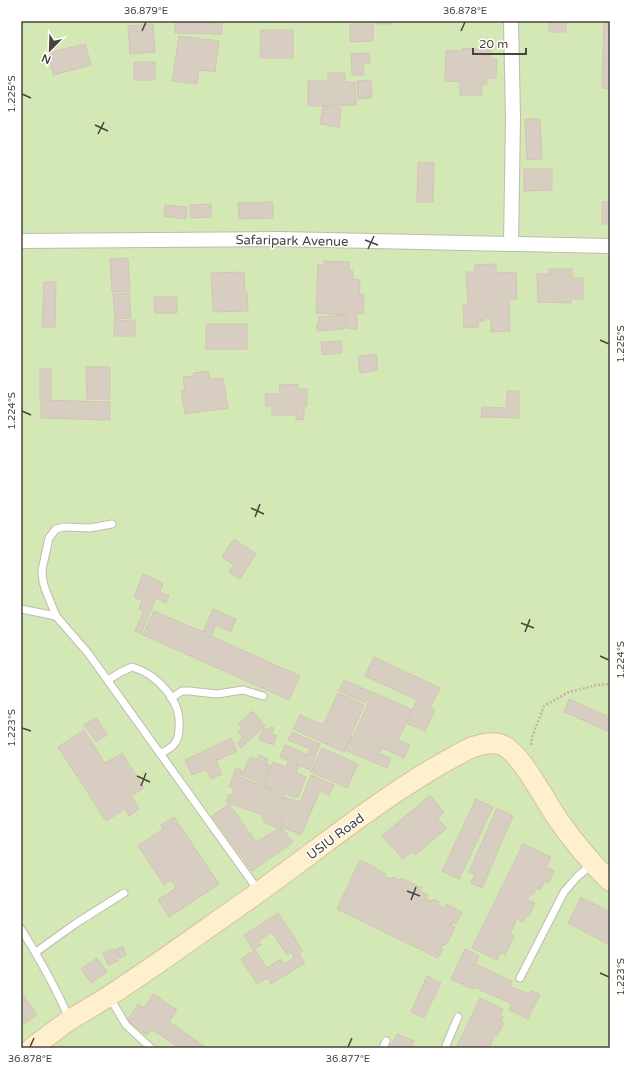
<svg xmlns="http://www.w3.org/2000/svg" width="631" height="1069" viewBox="0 0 631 1069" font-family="'Varela Round',sans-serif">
<rect width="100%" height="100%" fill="#f5f2ec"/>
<rect fill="#d4e8b6" x="21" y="21" width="589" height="1027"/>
<g fill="#d7cec1" stroke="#d2c5b4">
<polygon points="377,21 404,21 404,22 390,22 391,24 377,24"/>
<polygon points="549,21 570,21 570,22 566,23 566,32 549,32"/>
<polygon points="604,21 610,21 610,89 602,88"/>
<polygon points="175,22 222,23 222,34 175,33"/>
<polygon points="153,24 155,52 130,54 128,26"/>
<polygon points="350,24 373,24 373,41 350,42"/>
<polygon points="261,30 293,30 293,58 260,58"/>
<polygon points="179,36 219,41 215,72 199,70 197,84 172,81"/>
<polygon points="85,44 91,65 53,75 48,53"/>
<polygon points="463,48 491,50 491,59 497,59 496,78 487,78 487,84 482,84 482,95 460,95 460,82 445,81 446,50 463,51"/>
<polygon points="369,53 370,63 363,63 364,75 352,75 351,54"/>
<rect x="134" y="62" width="21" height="18"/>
<polygon points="328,73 345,73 345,82 355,82 356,105 308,106 308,81 328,81"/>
<polygon points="371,80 372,98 358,99 357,81"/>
<polygon points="323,106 341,108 339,127 320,124"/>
<polygon points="525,119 540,119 542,159 527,160"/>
<polygon points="418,162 434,163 433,202 417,202"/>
<polygon points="524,169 552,169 552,190 524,191"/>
<polygon points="273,202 273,218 239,219 238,203"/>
<rect x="602" y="202" width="8" height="22"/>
<polygon points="211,204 211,217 191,218 190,205"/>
<polygon points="165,205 187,207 186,219 164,216"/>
<polygon points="128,258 130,291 112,292 110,259"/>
<polygon points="324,261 349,262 349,271 353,271 353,279 360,280 359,294 364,294 363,314 357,313 357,329 346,328 347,315 316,313 318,264 324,265"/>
<polygon points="496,264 496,273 516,272 517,299 509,300 510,331 491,332 491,318 484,318 485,321 478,321 479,327 464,328 463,305 468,305 466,272 475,272 475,265"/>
<polygon points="549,269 572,269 572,278 583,278 583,299 571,299 571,303 538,302 537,274 549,274"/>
<polygon points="244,272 245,292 247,293 248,311 213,312 211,273"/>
<polygon points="44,282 56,282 55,328 42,327"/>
<polygon points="129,293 131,318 115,319 113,294"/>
<polygon points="154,297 177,297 177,313 155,313"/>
<polygon points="346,315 344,329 317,331 317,323 319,323 319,317"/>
<polygon points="135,320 135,336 114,336 114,321"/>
<rect x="206" y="324" width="41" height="25"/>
<polygon points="341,341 342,353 322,355 321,342"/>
<polygon points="376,354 378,370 360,373 358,356"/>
<polygon points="86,367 110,367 110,399 87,399"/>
<polygon points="40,369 51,369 51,398 40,399"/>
<polygon points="208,371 210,379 223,378 228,408 185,414 181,390 185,389 183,377 194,376 193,373"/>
<polygon points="298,384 298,389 307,389 307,406 304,406 304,419 296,420 296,415 272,415 272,406 266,406 265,394 280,394 279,385"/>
<polygon points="507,391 519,391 519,418 481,417 482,407 507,408"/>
<polygon points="41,400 110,402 110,420 41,418"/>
<polygon points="234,539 256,554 240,579 229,572 234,565 222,557"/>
<polygon points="143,574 163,583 160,592 169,596 166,603 156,598 141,634 135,631 144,611 139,609 142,600 134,597"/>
<polygon points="213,609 236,619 231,632 216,625 211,636 300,676 289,700 143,635 154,611 203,632"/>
<polygon points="374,657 440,688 430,708 435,710 425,731 406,723 417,700 365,676"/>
<polygon points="344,680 371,692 366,703 339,691"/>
<polygon points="373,692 412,710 398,740 410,745 404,758 354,735"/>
<polygon points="338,693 364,705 344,752 293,729 300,715 323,725"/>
<polygon points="569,699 607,716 606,718 610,719 610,732 564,712"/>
<polygon points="253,711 265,726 241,748 237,743 243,737 238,731 242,728 238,724"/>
<polygon points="96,718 107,735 96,742 84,725"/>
<polygon points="271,727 274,728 272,734 277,736 273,745 259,739 264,728 269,730"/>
<polygon points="84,730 105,763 122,753 144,788 131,796 139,809 129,816 125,809 106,821 58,747"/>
<polygon points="292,732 320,744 310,770 280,757 285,745 308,755 310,749 288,740"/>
<polygon points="352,736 381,749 379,753 391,758 387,768 345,750"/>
<polygon points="231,738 237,751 216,761 222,774 211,779 206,769 192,775 185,760"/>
<polygon points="322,748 358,764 347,788 311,772"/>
<polygon points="259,755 268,759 266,764 271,766 263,784 242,775 250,757 257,760"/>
<polygon points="273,762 286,767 288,762 299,766 296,773 306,777 298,798 286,794 285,799 273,794 275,790 264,785"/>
<polygon points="236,768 242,770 240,777 273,790 271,795 285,800 286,798 290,799 278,828 263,822 265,819 262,818 262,815 226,802 229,794 232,795 234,789 229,787"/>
<polygon points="311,775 334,785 329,795 320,791 301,835 280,826 292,799 300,802"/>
<polygon points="430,795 444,812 437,818 447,828 415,855 412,852 403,859 382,836"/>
<polygon points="476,799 493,807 459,879 442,871"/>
<polygon points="229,804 256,842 281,827 293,842 252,871 212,816"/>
<polygon points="497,808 513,816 482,888 471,883 475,874 469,872"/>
<polygon points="174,817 219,884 169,917 158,900 176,888 171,880 164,885 138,846 163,829 161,825"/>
<polygon points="523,844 551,857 546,867 554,871 548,883 545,881 540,890 537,888 533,895 530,894 527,900 535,903 529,916 527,915 523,922 517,919 510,934 514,936 505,955 500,952 497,960 472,948"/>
<polygon points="360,860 375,867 374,868 386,874 385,877 391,879 392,877 400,880 401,878 422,888 420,891 428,895 426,899 432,901 433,899 439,902 438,905 444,908 446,904 462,912 456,924 452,922 451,925 455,927 448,942 447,942 445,945 442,944 440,948 443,949 438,958 337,909"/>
<polygon points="581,897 610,912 610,945 568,923"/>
<polygon points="278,913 303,951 299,954 305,963 271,984 267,978 257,984 241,959 255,950 267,968 281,959 284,964 294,957 291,952 287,955 272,932 258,941 261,945 253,950 244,935"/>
<polygon points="123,946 126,955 119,958 115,950"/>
<polygon points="113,949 118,961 108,965 103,953"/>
<polygon points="465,949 479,956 475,964 512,981 510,986 529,994 531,991 540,994 528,1019 509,1010 512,1004 474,987 473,989 451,979"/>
<polygon points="97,958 107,972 91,983 81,969"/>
<polygon points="427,976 441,983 424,1018 411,1012"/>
<polygon points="21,992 37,1015 21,1026"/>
<polygon points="153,994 177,1010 169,1022 207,1048 180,1048 151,1029 147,1035 127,1021 138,1004 144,1008"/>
<polygon points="480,998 503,1009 500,1015 503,1017 501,1022 504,1023 497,1036 495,1035 489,1048 456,1048"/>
<polygon points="397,1034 414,1041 411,1048 390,1048"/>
</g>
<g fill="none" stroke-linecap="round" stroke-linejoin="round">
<g stroke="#c1baae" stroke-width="9">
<g id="lane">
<polyline points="112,524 90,528 64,527 56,529 49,538 42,570 43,582 46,591 56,616 88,653 258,890"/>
<polyline points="21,609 56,616"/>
<path d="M108,680l13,-8 11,-5c25,7 50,34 47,61 0,5 -1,11 -4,15 -3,5 -10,8 -15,11"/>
<polyline points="171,698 182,691 189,691 217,694 243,690 263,696"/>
<path d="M21,929c18,29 35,58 48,90"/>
<polyline points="36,952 75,924 124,893"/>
<polyline points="520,978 564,892 577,877 592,864"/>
<polyline points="110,998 126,1025 151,1048"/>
<polyline points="383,1048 386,1041"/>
<polyline points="445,1048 458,1017"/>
</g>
</g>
<g stroke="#c1baae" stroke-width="16">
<g id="street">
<polyline points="511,21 513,118 511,244"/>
<polyline points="21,241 280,239 610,246"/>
</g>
</g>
<g stroke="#d4c39c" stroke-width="22">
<path id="secondary" d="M32,1048c13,-10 26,-20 39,-29 13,-8 26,-15 38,-23 48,-31 94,-65 140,-97 69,-49 134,-104 208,-144 12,-7 27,-14 42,-11 21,5 45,56 58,74 16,23 33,44 53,63"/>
</g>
<polyline stroke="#c3b5a0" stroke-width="2.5" stroke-dasharray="2 2" stroke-linecap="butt" points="531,745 532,737 544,706 569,692 597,685 610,684"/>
<use href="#lane" stroke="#fff" stroke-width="7"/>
<use href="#street" stroke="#fff" stroke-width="14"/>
<use href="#secondary" stroke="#fef0ce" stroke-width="20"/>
</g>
<path fill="none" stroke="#4a4339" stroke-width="1.5" d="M142,31l4,-9M461,31l4,-9M22,94l9,4M95,125l13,6M98,134l6,-12M365,240l13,5M368,249l6,-13M600,340l9,4M22,411l9,4M251,508l13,6M255,517l5,-13M521,623l13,5M525,632l5,-13M600,656l9,4M22,728l9,3M137,776l13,6M141,786l5,-13M407,891l13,5M411,900l5,-13M600,973l9,4M30,1047l4,-9M348,1047l4,-9"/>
<g text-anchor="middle" stroke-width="3" stroke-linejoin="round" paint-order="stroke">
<g font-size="13" fill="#4a4339" stroke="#fff">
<text transform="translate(292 240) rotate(1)" y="5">Safaripark Avenue</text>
<text transform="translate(335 836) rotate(-37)" y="5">USIU Road</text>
</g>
</g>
<rect width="631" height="1069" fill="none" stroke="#ffffff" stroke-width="44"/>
<g transform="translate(50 50) rotate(203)" stroke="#ffffff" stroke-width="3" paint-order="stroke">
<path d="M0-3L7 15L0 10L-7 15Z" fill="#4a4339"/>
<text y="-6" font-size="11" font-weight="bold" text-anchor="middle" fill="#4a4339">N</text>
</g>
<path d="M473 48v6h53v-6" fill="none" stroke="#4a4339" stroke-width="2"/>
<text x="479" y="48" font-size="12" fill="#4a4339" stroke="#ffffff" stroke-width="3" paint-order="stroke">20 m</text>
<rect x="22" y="22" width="587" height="1025" fill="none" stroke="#4a4339" stroke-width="1.5"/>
<g font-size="10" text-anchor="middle" fill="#4a4339">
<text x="146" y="14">36.879°E</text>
<text x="465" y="14">36.878°E</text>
<text transform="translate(11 94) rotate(-90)" y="4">1.225°S</text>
<text transform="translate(620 344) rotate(-90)" y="4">1.225°S</text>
<text transform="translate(11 411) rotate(-90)" y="4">1.224°S</text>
<text transform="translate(620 660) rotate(-90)" y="4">1.224°S</text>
<text transform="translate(11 728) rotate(-90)" y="4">1.223°S</text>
<text transform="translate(620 977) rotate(-90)" y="4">1.223°S</text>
<text x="30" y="1062">36.878°E</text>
<text x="348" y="1062">36.877°E</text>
</g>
</svg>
